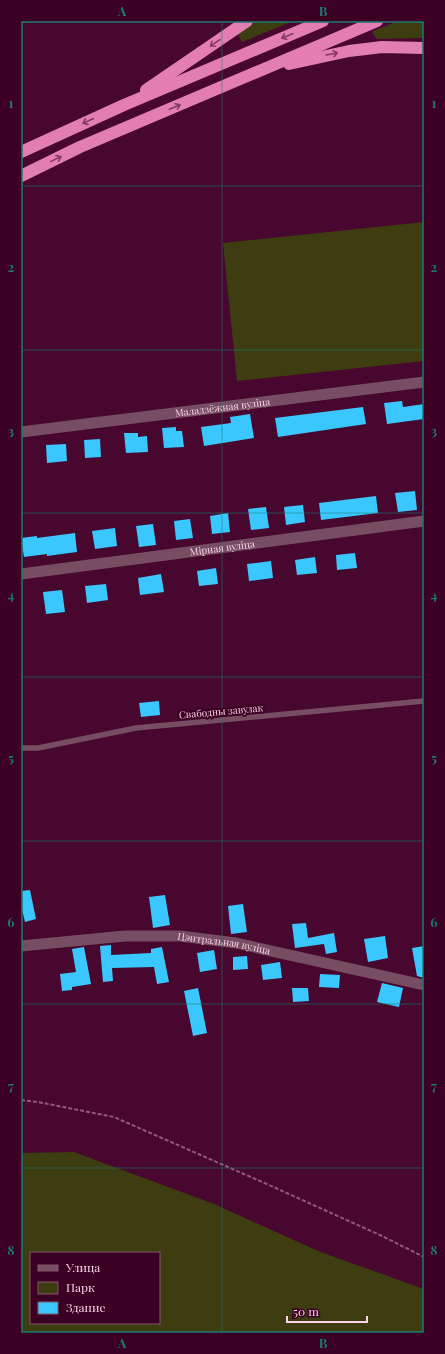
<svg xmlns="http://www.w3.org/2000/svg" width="445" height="1354" viewBox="0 0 445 1354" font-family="'Playfair Display',serif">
<rect width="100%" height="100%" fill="#47072e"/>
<g fill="#3d3d11" fill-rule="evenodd">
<polygon points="257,21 293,21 242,42 237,33"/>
<polygon points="398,21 424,21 424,38 377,39 373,34 373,31"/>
<polygon points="424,222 424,361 237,381 223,243"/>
<path d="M74,1152l140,52 104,47 106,38v44h-403v-180zM31,1253h128v70h-128z"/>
</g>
<g fill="#3ac7fd">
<polygon points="402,401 403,407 424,404 424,419 387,424 384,403"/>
<polygon points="363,407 366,424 278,437 275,418"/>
<polygon points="250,414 254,438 204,446 201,427 231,423 230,417"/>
<polygon points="176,427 176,431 182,431 184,447 164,448 162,428"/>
<polygon points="124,433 138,433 138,437 147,436 148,452 126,453"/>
<polygon points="100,439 101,457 85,458 84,440"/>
<polygon points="66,444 67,461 47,463 46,445"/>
<polygon points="415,491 417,510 398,512 395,493"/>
<polygon points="376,496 378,513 321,520 319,503"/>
<polygon points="303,505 305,522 286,525 284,507"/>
<polygon points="266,507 269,528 251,530 248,509"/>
<polygon points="228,513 230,532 212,534 210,516"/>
<polygon points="190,519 193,538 176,540 174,521"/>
<polygon points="153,524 156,545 139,547 136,526"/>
<polygon points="115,528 117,546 95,549 92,531"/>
<polygon points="75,533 77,552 47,556 47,554 24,557 21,538 37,536 37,538"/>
<polygon points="355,553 357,568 337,570 336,555"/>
<polygon points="315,557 317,573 297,575 295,560"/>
<polygon points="271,561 273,578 249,581 247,564"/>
<polygon points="216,568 218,584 199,586 197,571"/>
<polygon points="161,574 164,592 140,595 138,578"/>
<polygon points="106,584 108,600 87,603 85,586"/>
<polygon points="62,590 65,612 46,614 43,592"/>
<polygon points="159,701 160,715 141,717 139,703"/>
<polygon points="30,890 36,919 25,922 21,905 21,891"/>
<polygon points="165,895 170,925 153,928 149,897"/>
<polygon points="243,904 247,932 231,934 228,906"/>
<polygon points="306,923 308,938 334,933 337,952 326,954 324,944 295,948 292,924"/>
<polygon points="385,936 388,958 368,962 364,939"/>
<polygon points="111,945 111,955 151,953 151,949 162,947 169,982 157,984 154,967 112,968 113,981 103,982 100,946"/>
<polygon points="424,946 424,978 417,976 412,948"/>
<polygon points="84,947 91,984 72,987 72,990 62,991 60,974 76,972 72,949"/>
<polygon points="214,950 217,969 200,972 197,953"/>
<polygon points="247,956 248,969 233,970 233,957"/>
<polygon points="280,962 282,978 263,980 261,965"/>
<polygon points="320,974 340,975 339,988 319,987"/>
<polygon points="382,983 403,988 399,1007 377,1002"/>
<polygon points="198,988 207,1033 193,1036 184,991"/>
<polygon points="292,988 308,988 309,1001 293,1002"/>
</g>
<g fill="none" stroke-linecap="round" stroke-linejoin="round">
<polyline stroke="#905a79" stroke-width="2" stroke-dasharray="4 2" stroke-linecap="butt" points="21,1100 38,1102 114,1117 269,1185 382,1236 424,1257"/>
<polyline stroke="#764d61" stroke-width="5.5" points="21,748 38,748 136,728 424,701"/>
<g stroke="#764d61" stroke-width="11">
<path id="s1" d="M21,432l403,-50"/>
<path id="s2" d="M21,574l403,-53"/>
<path id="s3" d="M21,946l104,-10h55l56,7 188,42"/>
</g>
<g stroke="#e37eb2" stroke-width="12">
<polyline points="289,64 349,51 382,47 424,48"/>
<polyline points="146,90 247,21"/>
<polyline points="21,152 124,105 323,21"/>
<polyline points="21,176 80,147 377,21"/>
</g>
</g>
<defs><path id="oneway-shaft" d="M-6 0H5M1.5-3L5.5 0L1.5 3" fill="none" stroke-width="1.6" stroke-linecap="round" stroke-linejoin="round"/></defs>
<g stroke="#873964">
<use href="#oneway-shaft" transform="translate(287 36) rotate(157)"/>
<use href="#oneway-shaft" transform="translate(215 43) rotate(146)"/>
<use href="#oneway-shaft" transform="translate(332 54) rotate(-10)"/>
<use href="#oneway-shaft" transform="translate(175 107) rotate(-23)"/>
<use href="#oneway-shaft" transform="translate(88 121) rotate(155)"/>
<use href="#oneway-shaft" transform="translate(56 159) rotate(-26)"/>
</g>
<path fill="none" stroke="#1b7b74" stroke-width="1" stroke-opacity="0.55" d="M222,21v1312M21,186h403M21,350h403M21,513h403M21,677h403M21,841h403M21,1004h403M21,1168h403"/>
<g text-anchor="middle" stroke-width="4" stroke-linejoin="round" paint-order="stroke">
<g font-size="10" fill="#fbd3e6" stroke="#3b0024">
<text dy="4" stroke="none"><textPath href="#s1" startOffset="203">Маладзёжная вуліца</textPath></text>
<text dy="4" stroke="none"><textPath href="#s2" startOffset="203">Мірная вуліца</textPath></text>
<text transform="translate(221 711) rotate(-5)" y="4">Свабодны завулак</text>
<text dy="4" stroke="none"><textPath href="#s3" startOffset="204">Цэнтральная вуліца</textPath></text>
</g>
</g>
<rect width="445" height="1354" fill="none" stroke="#3b0024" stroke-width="44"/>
<rect x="30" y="1252" width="130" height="72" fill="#3b0024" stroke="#885472"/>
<rect x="38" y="1265" width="20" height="6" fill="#764d61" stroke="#885472"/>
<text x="66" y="1272" font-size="12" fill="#fbd3e6">Улица</text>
<rect x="38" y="1282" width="20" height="12" fill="#3d3d11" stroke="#885472"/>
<text x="66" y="1292" font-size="12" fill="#fbd3e6">Парк</text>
<rect x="38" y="1302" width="20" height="12" fill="#3ac7fd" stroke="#885472"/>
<text x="66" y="1312" font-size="12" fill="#fbd3e6">Здание</text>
<path d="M287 1316v6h80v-6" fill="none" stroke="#fbd3e6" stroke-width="2"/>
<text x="293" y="1316" font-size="12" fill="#fbd3e6" stroke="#3b0024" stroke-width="3" paint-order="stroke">50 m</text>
<rect x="22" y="22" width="401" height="1310" fill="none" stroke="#1b7b74" stroke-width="1.5"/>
<g font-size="13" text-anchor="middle" font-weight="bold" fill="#1b7b74">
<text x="122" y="16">A</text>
<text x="323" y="16">B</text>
<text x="11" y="108">1</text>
<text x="434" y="108">1</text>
<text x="11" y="272">2</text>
<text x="434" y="272">2</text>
<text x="11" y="436">3</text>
<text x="434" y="436">3</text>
<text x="11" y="600">4</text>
<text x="434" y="600">4</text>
<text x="11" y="763">5</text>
<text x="434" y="763">5</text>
<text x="11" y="927">6</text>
<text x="434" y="927">6</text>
<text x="11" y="1091">7</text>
<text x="434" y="1091">7</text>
<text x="11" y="1255">8</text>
<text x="434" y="1255">8</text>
<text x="122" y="1348">A</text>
<text x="323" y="1348">B</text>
</g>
</svg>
